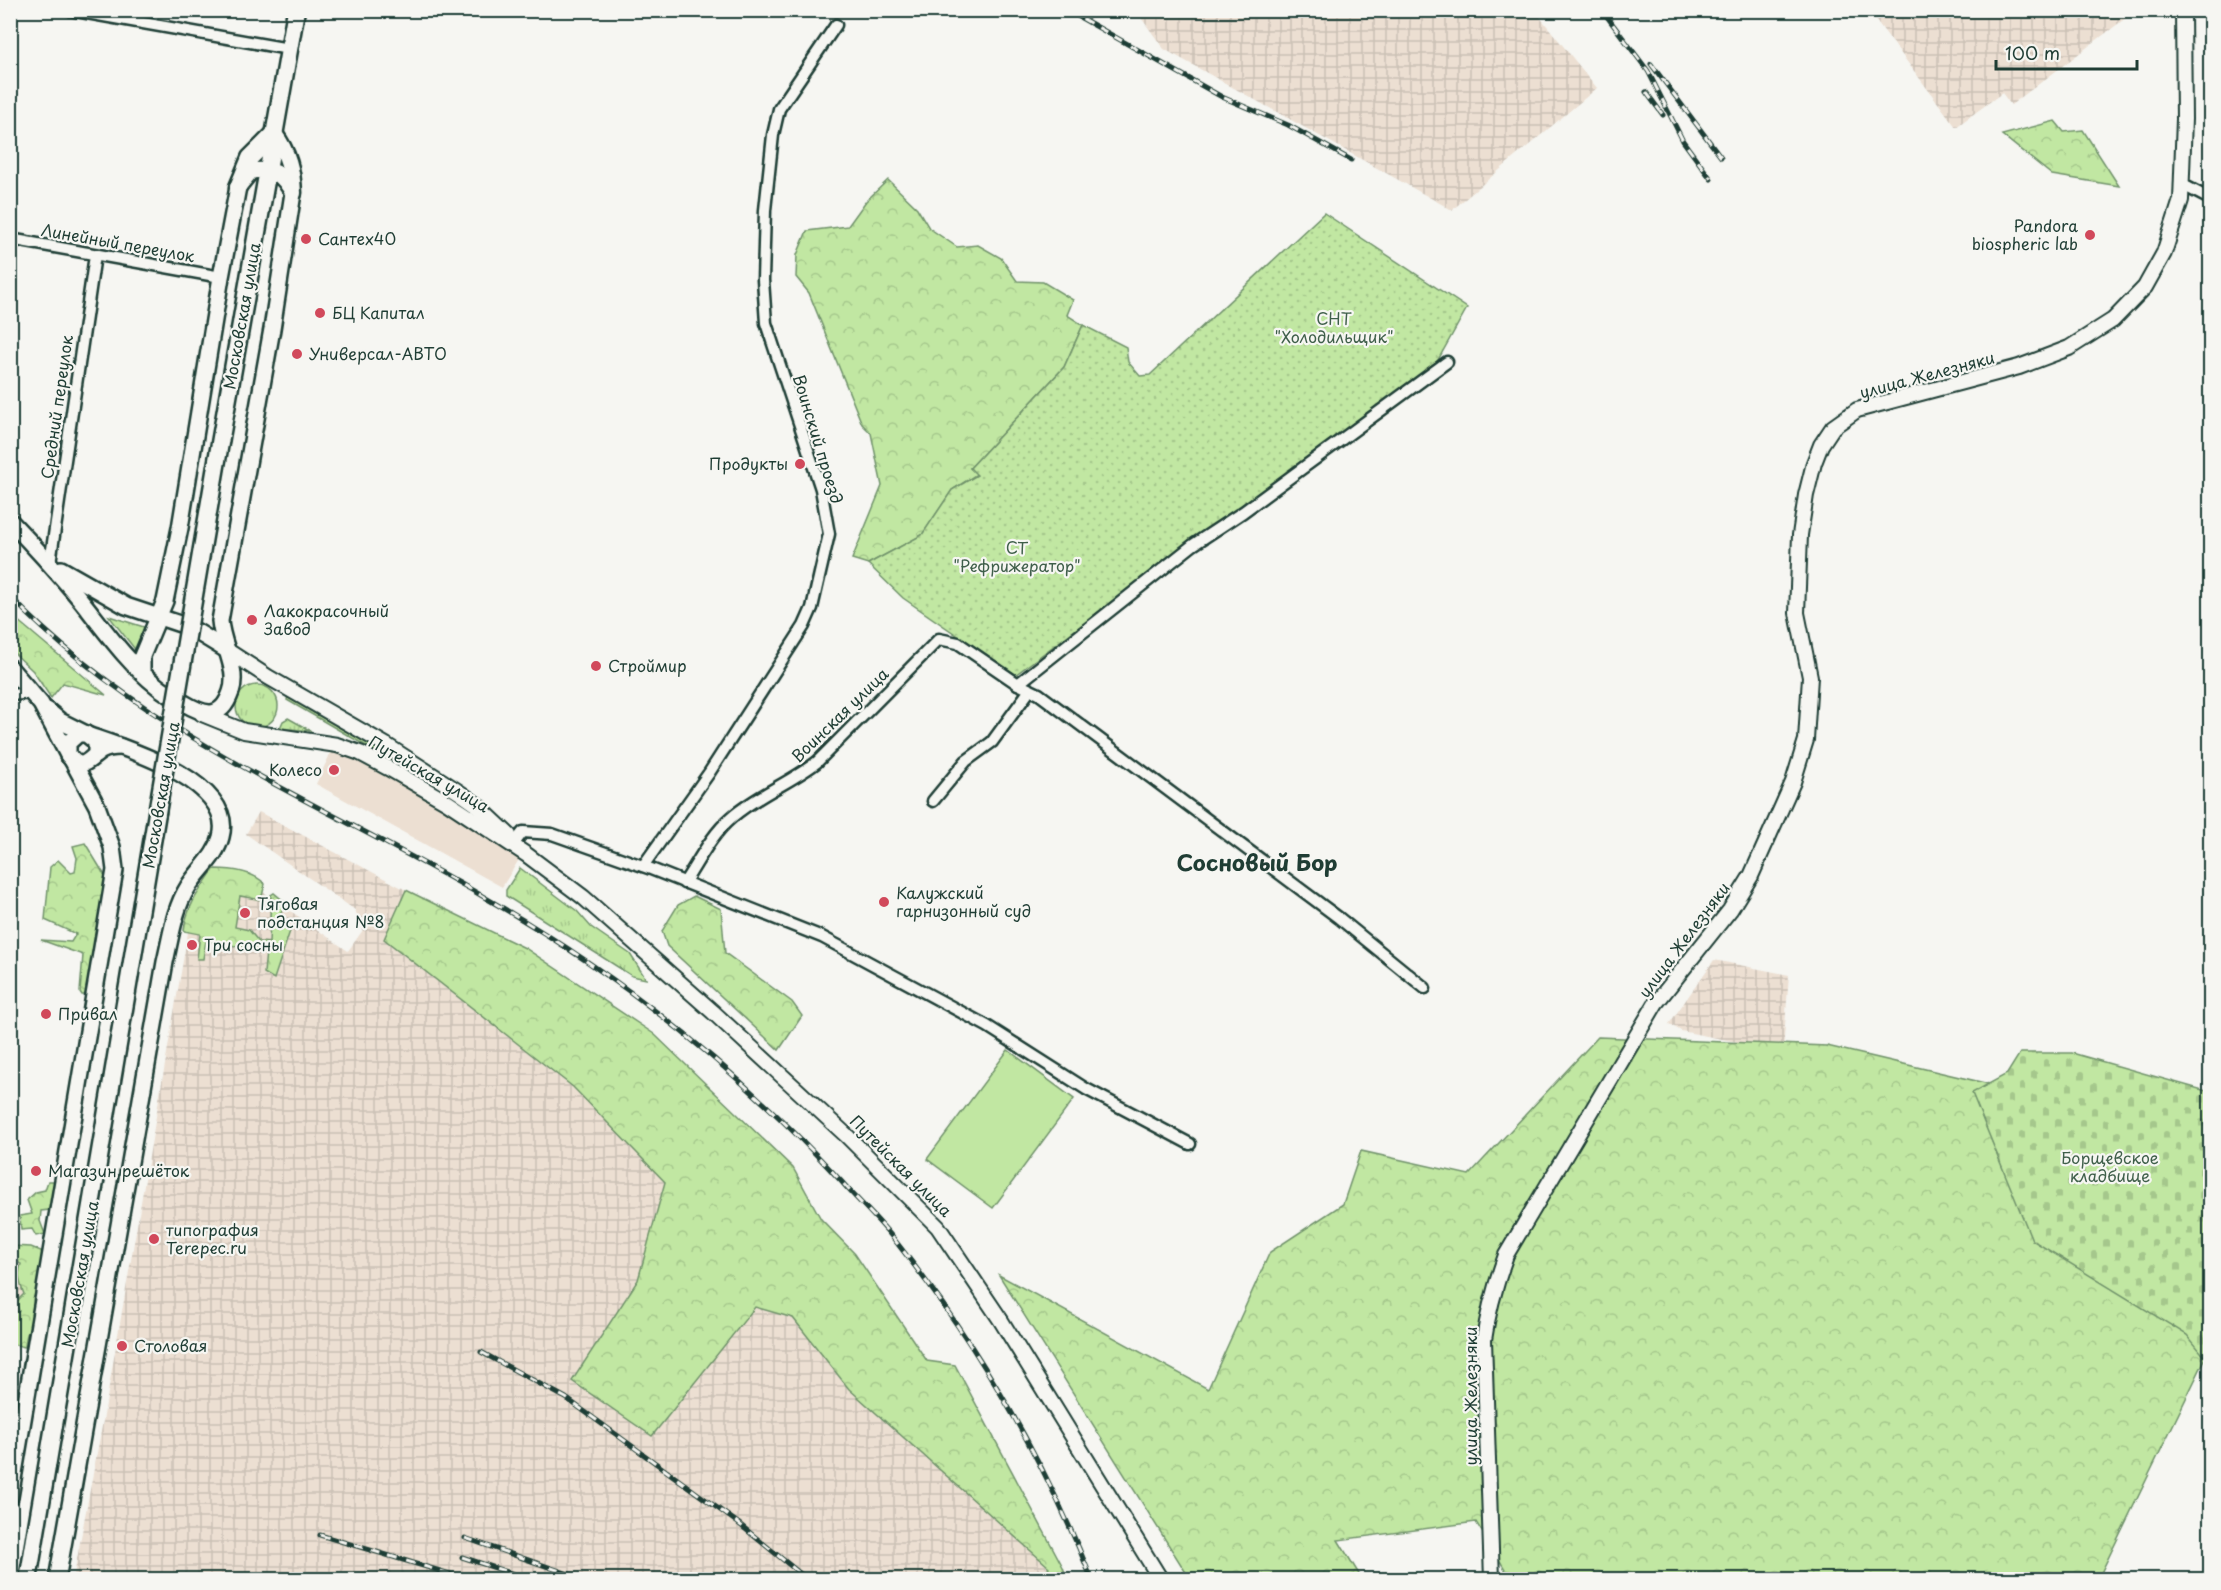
<svg xmlns="http://www.w3.org/2000/svg" width="2221" height="1590" viewBox="0 0 2221 1590" font-family="'Playpen Sans',sans-serif">
<defs>
<pattern id="industrial-grid" width="8" height="8" patternUnits="userSpaceOnUse" patternTransform="scale(1.5)"><rect width="8" height="8" fill="#ecdfd2"/><path d="M0 4h8M4 0v8" fill="none" stroke="#cac0b5"/></pattern>
<pattern id="grass-tufts" width="24" height="20" patternUnits="userSpaceOnUse" patternTransform="scale(1.5)"><rect width="24" height="20" fill="#c1e7a2"/><path d="M3 7l-1-3M5 7V3M7 7l1-3M15 17l-1-3M17 17v-4M19 17l1-3" fill="none" stroke="#a5c78c"/></pattern>
<pattern id="forest-crowns" width="20" height="18" patternUnits="userSpaceOnUse" patternTransform="scale(1.5)"><rect width="20" height="18" fill="#c1e7a2"/><path d="M2 6a3 3 0 1 1 6 0M12 15a3 3 0 1 1 6 0" fill="none" stroke="#a5c78c"/></pattern>
<pattern id="cemetery-stones" width="16" height="16" patternUnits="userSpaceOnUse" patternTransform="scale(1.5)"><rect width="16" height="16" fill="#c1e7a2"/><path d="M2 7V4a2 2 0 0 1 4 0v3zM10 15v-3a2 2 0 0 1 4 0v3z" fill="#a5c78c"/></pattern>
<pattern id="garden-dots" width="8" height="8" patternUnits="userSpaceOnUse" patternTransform="scale(1.5)"><rect width="8" height="8" fill="#c1e7a2"/><path d="M2 2h.1M6 6h.1" fill="none" stroke="#a5c78c" stroke-width="1.8" stroke-linecap="round"/></pattern>
</defs>
<rect width="100%" height="100%" fill="#f6f6f2"/>
<filter id="ink" filterUnits="userSpaceOnUse"><feTurbulence type="fractalNoise" baseFrequency=".0167" numOctaves="2"/><feDisplacementMap in="SourceGraphic" scale="12" xChannelSelector="R" yChannelSelector="G"/><feConvolveMatrix kernelMatrix="1 2 1 2 8 2 1 2 1" color-interpolation-filters="sRGB"/></filter>
<g filter="url(#ink)">
<polygon fill="#ecdfd2" points="332,750 368,763 444,806 520,858 502,887 316,784"/>
<g fill="url(#industrial-grid)">
<polygon points="1136,11 1535,11 1597,88 1452,210 1164,49"/>
<polygon points="1869,11 2135,11 2011,105 2002,93 1956,127"/>
<polygon points="259,812 406,890 385,939 573,1087 665,1182 638,1280 572,1381 652,1436 755,1307 793,1318 849,1389 1049,1567 1040,1580 73,1580 103,1421 191,915 256,887 348,951 363,930 355,910 246,834"/>
<polygon points="1714,960 1789,975 1783,1051 1681,1031 1669,1024"/>
<polygon points="11,1252 31,1256 11,1358"/>
</g>
<g fill="url(#grass-tufts)" stroke="#70926b" stroke-width="1.5">
<polygon points="109,616 144,627 136,651 134,648"/>
<circle cx="257" cy="706" r="21"/>
<polygon points="288,695 443,787 449,794 287,700"/>
<polygon points="288,718 311,731 280,728 283,721"/>
<polygon points="520,868 577,911 591,927 630,954 646,979 632,976 506,896 506,890"/>
</g>
<g fill="url(#forest-crowns)" stroke="#70926b" stroke-width="1.5">
<polygon points="2055,121 2064,132 2083,130 2119,186 2052,175 2002,135"/>
<polygon points="888,180 917,208 929,228 957,247 978,245 1001,258 1017,281 1043,282 1073,300 1067,315 1083,325 1064,367 970,468 977,474 952,490 922,535 868,564 852,559 882,486 871,433 862,424 809,293 796,277 797,255 807,231 848,226 866,201"/>
<polygon points="10,614 106,695 63,683 51,698 33,671 11,650"/>
<polygon points="85,843 107,879 85,995 82,995 80,992 83,955 41,940 71,942 76,934 45,920 50,867 58,860 71,873 75,872 77,858 73,846"/>
<path d="M214,869c17,0 39,2 51,15l-4,16 -21,-4 -5,31 14,3 10,12 10,1 2,-48 3,-2 12,10 -5,9 -1,9 10,10 -16,48 -10,-6 2,-22 -60,-10 -3,18h-6l3,-25 -16,-3c2,-24 17,-43 30,-62z"/>
<polygon points="406,890 525,948 654,1034 793,1168 821,1219 855,1254 927,1361 955,1365 1063,1567 1067,1579 1040,1579 1049,1567 849,1389 793,1318 755,1307 652,1436 572,1381 638,1280 665,1182 573,1087 384,939"/>
<polygon points="694,896 721,909 725,953 792,1002 802,1016 779,1050 667,946 662,931 678,905"/>
<polygon points="1598,1037 1827,1046 2207,1135 2210,1349 2098,1579 1511,1579 1476,1522 1338,1540 1362,1579 1190,1579 999,1275 1208,1389 1270,1252 1343,1204 1361,1151 1469,1175"/>
<polygon points="48,1181 57,1181 57,1199 49,1210 41,1211 40,1221 45,1234 36,1236 32,1229 21,1230 20,1216 32,1214 27,1200 36,1192 45,1190"/>
<path d="M11,1246l20,1 10,4 4,11 -6,8 -1,18 -5,11 3,20c-8,9 -10,16 -11,28l-14,-3v-30l8,-3 -3,-9 8,-8c-4,-10 -7,-19 -3,-30l-10,-5z"/>
</g>
<polygon fill="url(#cemetery-stones)" stroke="#70926b" stroke-width="1.5" points="2020,1053 2072,1053 2210,1092 2210,1363 2187,1335 2032,1240 1972,1093 2007,1074"/>
<polygon fill="url(#garden-dots)" stroke="#70926b" stroke-width="1.5" points="1324,213 1467,308 1434,367 1217,523 1015,675 903,598 868,564 922,535 952,490 977,475 970,468 1064,367 1083,325 1126,347 1128,362 1140,376 1150,375"/>
<polygon fill="#c1e7a2" stroke="#70926b" stroke-width="1.5" points="1008,1050 1074,1099 993,1208 927,1159"/>
<g fill="none" stroke-linecap="round" stroke-linejoin="round">
<g stroke="#1f3d34" stroke-width="15">
<g id="minor">
<polyline points="70,10 289,49"/>
<polyline points="2181,184 2210,199"/>
<polyline points="10,239 221,277"/>
<polyline points="50,563 95,255"/>
<polyline points="1018,684 1193,545 1243,512 1447,362"/>
<polyline points="10,695 33,693"/>
<polyline points="933,801 966,761 992,742 1030,690"/>
<polyline points="516,841 523,832 552,834 651,869 822,937 987,1026 1086,1089 1190,1144"/>
<polyline points="643,866 709,773 804,626 812,608 829,534 821,489 766,323 763,280 765,210 773,135 779,109 836,25"/>
<path d="M684,883c14,-21 27,-48 47,-65 26,-23 59,-35 86,-56l122,-123 19,4 60,41 21,10 300,224 86,70"/>
</g>
</g>
<g stroke="#1f3d34" stroke-width="18">
<g id="tertiary">
<polyline points="225,649 268,677 386,745 459,792 476,804 509,835"/>
<polyline points="202,714 244,731 337,745 360,753 388,768 447,802 527,855 583,897 713,1012 846,1135 938,1227 1000,1319 1161,1580"/>
<path d="M1492,1580l-8,-240c4,-29 12,-57 22,-85l150,-252 74,-93 21,-34 42,-94 13,-42 4,-63 -13,-64 3,-78 6,-40 8,-32 7,-18 12,-18 24,-17 162,-43 50,-19 44,-28 32,-33 19,-34 17,-53 3,-81 -1,-109"/>
</g>
</g>
<g stroke="#1f3d34" stroke-width="20">
<g id="secondary">
<path d="M10,521c22,23 44,47 65,72 26,31 49,67 82,93 8,7 18,12 27,17 20,12 37,18 47,-11 8,-23 -9,-46 -11,-71l52,-292 21,-136c-12,-21 -19,-25 -42,-22l-13,16 -17,90 -41,251 -15,73 -23,55v16"/>
<polyline points="61,569 126,606 189,627 225,649"/>
<polyline points="10,668 41,704 68,755"/>
<polyline points="47,710 60,721 86,734"/>
<path d="M96,755v-13l-10,-8h-8l-10,9v12c15,19 21,3 33,-4 7,-4 13,-4 20,-4"/>
<polyline points="10,1497 115,870 112,847 97,806 71,758"/>
<path d="M57,1580l108,-618c6,-25 9,-53 23,-75 10,-17 28,-30 33,-50 15,-55 -93,-88 -131,-101"/>
</g>
</g>
<g stroke="#1f3d34" stroke-width="21">
<g id="primary">
<path d="M238,187l12,-29 24,-24c14,19 18,36 19,59"/>
<polyline points="216,466 296,10"/>
<polyline points="28,1580 157,813"/>
</g>
</g>
<use href="#minor" stroke="#f6f6f2" stroke-width="10"/>
<use href="#tertiary" stroke="#f6f6f2" stroke-width="14"/>
<use href="#secondary" stroke="#f6f6f2" stroke-width="15"/>
<use href="#primary" stroke="#f6f6f2" stroke-width="16"/>
<g stroke="#1f3d34" stroke-width="5">
<g id="rail">
<polyline points="1067,10 1222,97 1288,125 1351,160"/>
<polyline points="1602,10 1648,71 1683,141 1711,179"/>
<polyline points="1651,64 1721,157"/>
<polyline points="1646,92 1663,115"/>
<path d="M10,596c132,138 313,207 474,301 133,76 254,172 357,284 18,21 39,40 56,62 80,101 147,216 195,337"/>
<polyline points="481,1352 566,1398 738,1523 808,1580"/>
<polyline points="320,1535 470,1580"/>
<polyline points="465,1538 586,1580"/>
<polyline points="462,1557 532,1580"/>
</g>
</g>
<use href="#rail" stroke="#f6f6f2" stroke-width="3" stroke-dasharray="9" stroke-linecap="butt"/>
<g stroke="#1f3d34" stroke-width="21" stroke-linecap="butt">
<polyline id="primary-bridge" points="157,813 216,466"/>
</g>
<use href="#primary-bridge" stroke="#f6f6f2" stroke-width="16"/>
</g>
</g>
<g fill="#d1495b" stroke="#f6f6f2" stroke-width="2">
<circle cx="2090" cy="235" r="6"/>
<circle cx="306" cy="239" r="6"/>
<circle cx="320" cy="313" r="6"/>
<circle cx="297" cy="354" r="6"/>
<circle cx="800" cy="464" r="6"/>
<circle cx="252" cy="620" r="6"/>
<circle cx="596" cy="666" r="6"/>
<circle cx="334" cy="770" r="6"/>
<circle cx="884" cy="902" r="6"/>
<circle cx="245" cy="913" r="6"/>
<circle cx="192" cy="945" r="6"/>
<circle cx="46" cy="1014" r="6"/>
<circle cx="36" cy="1171" r="6"/>
<circle cx="154" cy="1239" r="6"/>
<circle cx="122" cy="1346" r="6"/>
</g>
<g text-anchor="middle" stroke-width="4.5" stroke-linejoin="round" paint-order="stroke">
<g font-size="16" fill="#1f3d34" stroke="#f6f6f2" text-anchor="start">
<text x="2078" y="232" text-anchor="end">Pandora<tspan x="2078" dy="18">biospheric lab</tspan></text>
<text x="318" y="245">Сантех40</text>
<text x="332" y="319">БЦ Капитал</text>
<text x="309" y="360">Универсал-АВТО</text>
<text x="788" y="470" text-anchor="end">Продукты</text>
<text x="264" y="617">Лакокрасочный<tspan x="264" dy="18">Завод</tspan></text>
<text x="608" y="672">Строймир</text>
<text x="322" y="776" text-anchor="end">Колесо</text>
<text x="896" y="899">Калужский<tspan x="896" dy="18">гарнизонный суд</tspan></text>
<text x="257" y="910">Тяговая<tspan x="257" dy="18">подстанция №8</tspan></text>
<text x="204" y="951">Три сосны</text>
<text x="58" y="1020">Привал</text>
<text x="48" y="1177">Магазин решёток</text>
<text x="166" y="1236">типография<tspan x="166" dy="18">Terepec.ru</tspan></text>
<text x="134" y="1352">Столовая</text>
</g>
<g font-size="16" fill="#1f3d34" stroke="#f6f6f2">
<text transform="translate(118 243) rotate(10)" y="6">Линейный переулок</text>
<text transform="translate(242 316) rotate(-80)" y="6">Московская улица</text>
<text transform="translate(1927 375) rotate(-15)" y="6">улица Железняки</text>
<text transform="translate(57 407) rotate(-82)" y="6">Средний переулок</text>
<text transform="translate(818 439) rotate(73)" y="6">Воинский проезд</text>
<text transform="translate(840 715) rotate(-44)" y="6">Воинская улица</text>
<text transform="translate(429 774) rotate(30)" y="6">Путейская улица</text>
<text transform="translate(161 795) rotate(-80)" y="6">Московская улица</text>
<text transform="translate(1684 940) rotate(-53)" y="6">улица Железняки</text>
<text transform="translate(901 1166) rotate(45)" y="6">Путейская улица</text>
<text transform="translate(80 1274) rotate(-80)" y="6">Московская улица</text>
<text transform="translate(1471 1396) rotate(-90)" y="6">улица Железняки</text>
</g>
<g font-size="16" fill="#3f5f4a" stroke="#f6f6f2">
<text x="1334" y="325">СНТ<tspan x="1334" dy="18">"Холодильщик"</tspan></text>
<text x="1017" y="554">СТ<tspan x="1017" dy="18">"Рефрижератор"</tspan></text>
<text x="2110" y="1164">Борщевское<tspan x="2110" dy="18">кладбище</tspan></text>
</g>
<g font-size="22" font-weight="bold" fill="#1f3d34" stroke="#f6f6f2">
<text x="1257" y="871">Сосновый Бор</text>
</g>
</g>
<rect width="2221" height="1590" fill="none" stroke="#f6f6f2" stroke-width="36"/>
<rect x="18" y="18" width="2185" height="1554" fill="none" stroke="#1f3d34" stroke-width="2" filter="url(#ink)"/>
<path d="M1996 60v9h141v-9" fill="none" stroke="#1f3d34" stroke-width="3"/>
<text x="2005" y="60" font-size="18" fill="#1f3d34" stroke="#f6f6f2" stroke-width="4.5" paint-order="stroke">100 m</text>
</svg>
